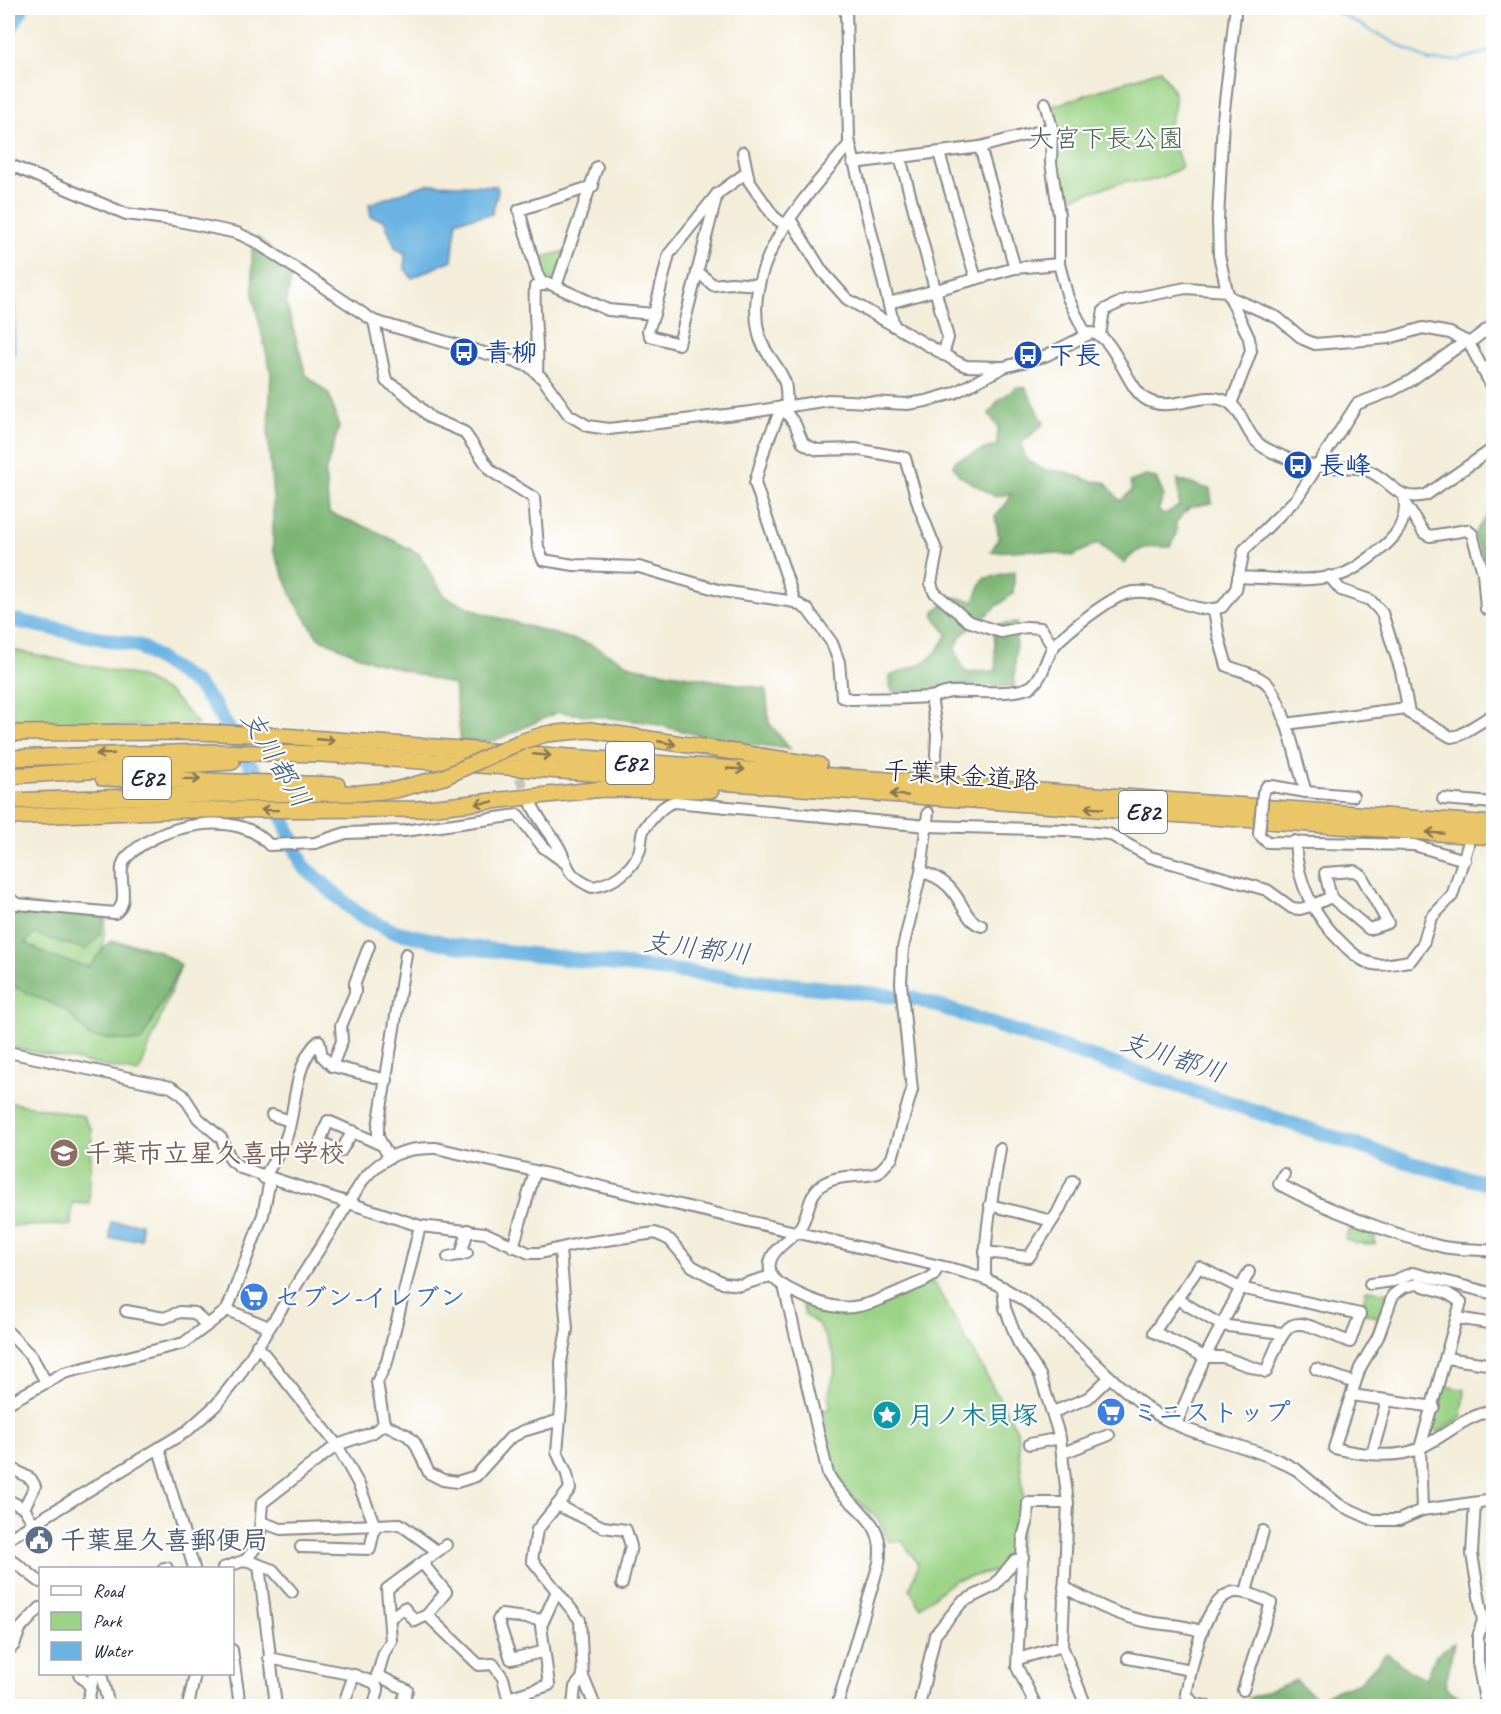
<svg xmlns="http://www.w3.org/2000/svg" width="1501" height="1714" viewBox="0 0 1501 1714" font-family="Caveat,'Klee One',sans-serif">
<rect width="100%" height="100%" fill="#fff"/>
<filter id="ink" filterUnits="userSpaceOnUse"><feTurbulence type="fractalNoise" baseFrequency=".0167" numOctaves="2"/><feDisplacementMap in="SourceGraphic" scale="12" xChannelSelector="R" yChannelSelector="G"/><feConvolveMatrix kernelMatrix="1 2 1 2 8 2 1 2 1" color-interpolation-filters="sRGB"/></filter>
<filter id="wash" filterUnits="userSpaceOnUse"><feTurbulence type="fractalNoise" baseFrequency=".008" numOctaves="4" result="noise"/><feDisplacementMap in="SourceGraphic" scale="24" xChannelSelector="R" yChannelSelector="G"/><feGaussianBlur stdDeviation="1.35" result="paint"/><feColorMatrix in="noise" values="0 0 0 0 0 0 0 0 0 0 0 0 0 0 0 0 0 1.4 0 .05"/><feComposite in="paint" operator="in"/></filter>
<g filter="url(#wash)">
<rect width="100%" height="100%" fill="#f3edd9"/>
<g fill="#9bd386" stroke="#5e7a60" stroke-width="1.5">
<path d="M1160,70c18,24 19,29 8,57l14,40c-16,9 -36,19 -55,14l-68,20 -9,-94z"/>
<polygon points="565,251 556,278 550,281 545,278 537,259"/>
<polygon points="8,649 138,676 170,693 198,724 8,728"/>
<polygon points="8,904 11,907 106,919 102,951 112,941 142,945 181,965 139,1073 8,1047"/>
<polygon points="8,1102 83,1116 92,1130 89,1204 72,1203 71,1225 8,1226"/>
<polygon points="1352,1219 1374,1230 1375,1244 1355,1243 1345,1239"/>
<path d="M934,1282l83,148 7,68 -6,55 -13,16 -50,11 -35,27 -10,-17 8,-26 -16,-23h-15c-4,-28 -35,-39 -50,-61 -11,-18 -13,-48 -17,-69l11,-3 -3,-12 7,-24 -1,-17 -15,-30 -14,-10 -4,-16 26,12 24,2z"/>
<polygon points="1366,1290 1390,1293 1381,1318 1361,1312"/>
<polygon points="1446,1386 1465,1390 1462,1417 1439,1432 1433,1428"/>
</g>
<g fill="#7cb573" stroke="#4f6c57" stroke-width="1.5">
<polygon points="257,237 293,269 286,303 306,375 329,394 339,427 325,473 329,513 376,531 419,554 445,597 482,613 589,644 634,667 766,689 769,723 790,749 719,740 646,722 558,712 494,741 461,741 454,685 366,659 318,638 294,600 273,550 273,497 268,436 271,373 253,296 252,249"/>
<path d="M1017,387l9,1 18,35 -22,20 2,14 17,12 25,3 24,9 15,1 15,19 12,-11 -2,-8 16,-6 10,2 8,18 -6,14 5,5 16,-9 -1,-26 32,9 2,14 -22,4 -14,15v13l-6,12c-20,-2 -33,0 -46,16l-27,-20 -24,13 -41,-6 -41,2 8,-15 -4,-21 12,-13 4,-10 -15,4 -36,-21 -7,-10 3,-6 41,-15 1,-18 -9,-13 9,-13z"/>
<polygon points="1493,512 1493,565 1487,564 1473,536 1488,513"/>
<path d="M1015,571l-2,22 -52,43 -6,13 10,23 31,-1 -2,-46 23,-2 -3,64 -57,-2 -25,7h-39l-4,-8 1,-8c27,-11 45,-13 57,-42l-13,-18v-5l21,-14 19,4 9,-22z"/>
<polygon points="8,902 105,915 100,934 87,950 34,934 25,943 52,957 89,967 109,942 157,950 181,965 141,1042 90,1037 66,1010 8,984"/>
<polygon points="1454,1643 1445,1687 1473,1706 1248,1706 1249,1698 1296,1680 1318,1700 1332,1692 1360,1682 1387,1653 1412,1673 1426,1679 1436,1655"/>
</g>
<g fill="#6bb3e2" stroke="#466a8e" stroke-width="1.5">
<polygon points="427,184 497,186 498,191 492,214 457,220 452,260 412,278 405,269 405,253 396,249 384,220 371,217 369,204"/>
<polygon points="111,1222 141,1223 141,1239 110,1239"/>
</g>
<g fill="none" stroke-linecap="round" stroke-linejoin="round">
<polyline stroke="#6bb3e2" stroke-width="2" points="1329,8 1429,61 1458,60 1494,50"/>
<g stroke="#6bb3e2" stroke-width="15">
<polyline points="8,32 22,8"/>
<polyline points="8,304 8,351"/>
<polyline points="8,619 139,646 196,684 213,704 284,820 303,866 359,915 393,931 457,946 917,999 1417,1165 1494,1185"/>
</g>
</g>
</g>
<g filter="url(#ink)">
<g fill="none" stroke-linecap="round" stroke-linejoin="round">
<g stroke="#c9c4b9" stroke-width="10" stroke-dasharray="10 5" stroke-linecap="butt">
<polyline points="513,764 530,802"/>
<polyline points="928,813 936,756"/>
</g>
<g stroke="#8a888a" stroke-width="14">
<g id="minor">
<polyline points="846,8 849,140 894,326"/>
<polyline points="1045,103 1052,128 1051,163 1059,215 1059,264 1068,298 1086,335"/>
<polyline points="980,147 1015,268"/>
<polyline points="743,152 749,181 774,217 785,225"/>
<polyline points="939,153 976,279"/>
<polyline points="900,157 948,338 943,355"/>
<polyline points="853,163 980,147 1052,128"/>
<path d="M8,164l118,50 48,6 63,13 19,9 118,79 155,45 14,13 26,36 19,11 21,3 142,-17 78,-12 78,4 19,-3 28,-8 50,-26 41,-11 46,-23c23,1 34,51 53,65 24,18 60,-10 84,4 16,9 17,35 37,46 14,8 35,16 51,18 16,3 35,-1 50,4 25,8 29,33 60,25l68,-47"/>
<polyline points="790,219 822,271 847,299 957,362 966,366 1001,367"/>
<polyline points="697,271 713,285 731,283 759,285"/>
<polyline points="543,285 537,274 519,210 593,186"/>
<polyline points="556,286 597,167"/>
<polyline points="1230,297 1278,318 1303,339 1315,344 1389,338 1423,328 1450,333 1469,343 1494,391"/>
<polyline points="889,303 1015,268 1059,264"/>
<polyline points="654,314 648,331 650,336 679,344 717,194"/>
<path d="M374,321l12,60 17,11 28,26 33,14 27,39 43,27 4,49 5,13 31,5 65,2 83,24 73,11 13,8 24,33 7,19 3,35 9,2c26,-1 52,0 78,-2 8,-1 15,-4 22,-5 20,-2 67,5 82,-7 11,-10 12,-24 19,-36 9,-14 57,-50 73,-55 35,-11 66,24 97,13l14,-18 8,-39 53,-52 60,-94 34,-13 19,-10 56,-40"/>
<polyline points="1100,335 1104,310 1125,300 1186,288 1227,291"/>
<polyline points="1469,343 1494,324"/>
<polyline points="1482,370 1494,364"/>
<path d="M537,372c2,-28 -4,-56 -2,-85l13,-4 60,27 46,4 15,-60 48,-60 29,-21"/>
<polyline points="1231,404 1251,351 1249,338 1227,291 1219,255 1218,220 1223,119 1235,14"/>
<path d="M787,406c-1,-7 0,-15 -2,-23 -5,-17 -22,-30 -26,-48 -18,-75 49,-139 91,-192"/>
<polyline points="1406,505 1424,533 1430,536 1467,530 1472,534 1483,572 1486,609"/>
<polyline points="1329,576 1341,590 1370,600 1382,613 1401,671 1409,713 1451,737 1460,735 1494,714"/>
<path d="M1238,577c33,1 70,6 102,-2 8,-2 17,-8 24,-13 23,-16 46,-34 40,-66"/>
<polyline points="795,602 755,483 765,447 782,407 795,424 803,443 810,447 818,450 855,449 905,458 919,507 937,552 931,583 934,592 968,621 994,630 1001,632 1026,627 1041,628 1053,647"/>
<path d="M1214,610l5,28 8,28c13,5 34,9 42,20 18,25 27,76 37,106l-34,-6"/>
<polyline points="931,697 937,735 936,756"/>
<polyline points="1286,724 1406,708"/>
<polyline points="1306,792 1353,796"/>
<polyline points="1443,799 1494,803"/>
<path d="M532,805c6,13 15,24 23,36 16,23 6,32 37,46 20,-3 39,-15 47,-35 3,-7 1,-16 5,-23 6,-9 20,-26 31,-27l252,24 139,4 43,4 41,23 117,33 25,18 8,1 11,-3 20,-9"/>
<path d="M928,813l-7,59 -18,76 -2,35 11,107 -20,68 -14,15c-17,5 -38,1 -53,10 -17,9 -15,28 -24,43 -8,13 -25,19 -30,33 -5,15 4,22 16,29 63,34 75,18 137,-7l9,-5 5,-9"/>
<polyline points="1259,834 1267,842 1414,845 1465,860"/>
<path d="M1295,841c2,44 20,77 51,106 8,7 16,15 27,17 11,3 26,-2 37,-3l13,-17 8,-26 21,-22 16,-51"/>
<polygon points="1354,871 1361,875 1388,923 1369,929 1331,897 1325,873"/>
<path d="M921,872c43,10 38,48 61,54"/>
<path d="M8,897l9,7 98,9c18,-12 -2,-42 12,-56 30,-32 112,-50 142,-12l46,-2 31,-10 58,-2 114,-16 25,32 21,15"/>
<polyline points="8,1052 171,1087 183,1095 198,1118 221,1138 231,1160 241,1168 420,1226 485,1233 529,1253 540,1253 578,1244 655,1233 670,1240 692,1266 723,1283 741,1285 771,1276"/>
<polyline points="332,1066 342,1041 341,1026 355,993 355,983 369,946"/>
<polyline points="272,1115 290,1121"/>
<polyline points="353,1131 341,1151 320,1142 328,1121 382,1145"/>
<polyline points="389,1157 378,1137 378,1127 406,954"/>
<path d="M1284,1174l-5,10c44,24 114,51 164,63 16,3 34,2 51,4"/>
<path d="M264,1178c8,-15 20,-30 24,-46 8,-29 7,-71 31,-91l3,15 10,10 55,14"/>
<polyline points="990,1205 1052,1221"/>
<polyline points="513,1247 535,1172"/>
<polyline points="560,1250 567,1329 561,1362 562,1396 557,1452 567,1474 570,1489 537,1530 532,1560 580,1620 583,1677 595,1706"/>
<polyline points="985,1252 1029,1257 1058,1212 1073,1181"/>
<polyline points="461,1255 468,1230"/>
<polyline points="448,1257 467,1253"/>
<path d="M1199,1267l41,21 120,26 -10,28c-59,-23 -59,-34 -84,30l-43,-15h-18l-51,-25z"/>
<path d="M985,1279c-1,-44 8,-86 15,-130"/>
<polyline points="1370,1284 1393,1281 1413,1273 1494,1294"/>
<path d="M784,1286l44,188c19,36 59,41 51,89l-42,143"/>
<polyline points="1003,1287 1005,1308 1018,1342 1040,1375 1060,1438 1068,1503 1062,1646 1086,1706"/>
<polyline points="1177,1299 1221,1325 1281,1333"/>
<polyline points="227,1310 269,1327"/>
<polyline points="126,1311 164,1318 180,1312 195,1313 206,1325"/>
<polyline points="1457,1318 1494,1324"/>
<polyline points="8,1332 32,1357 46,1382"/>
<polyline points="257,1345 337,1445 359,1485 375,1526 370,1549 301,1547"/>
<polyline points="1446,1358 1494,1365"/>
<polyline points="1316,1369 1355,1383"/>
<polyline points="1352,1395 1434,1407"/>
<polyline points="8,1403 64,1373 184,1343 227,1310 263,1215 270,1180"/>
<polyline points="1053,1412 1088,1398 1110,1377"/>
<polyline points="384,1424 407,1435 415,1443 429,1473 443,1480 457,1482 476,1476 510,1438 523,1431 560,1420"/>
<polyline points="1176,1424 1205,1357 1249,1272"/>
<polyline points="1030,1444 1060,1438"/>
<polyline points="159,1449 194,1568"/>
<polyline points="1063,1453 1109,1435"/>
<polyline points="1372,1454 1387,1400"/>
<polyline points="8,1466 31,1479 35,1486 24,1508"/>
<polyline points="8,1500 24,1508 33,1523"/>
<polyline points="1475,1503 1472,1554 1483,1620 1478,1637 1478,1662 1486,1706"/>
<polyline points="557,1505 603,1527 626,1530 631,1546 622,1584"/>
<path d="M1422,1510l-2,-62 41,-146 -14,-9 -30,-9 -13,3 -11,8 -15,42 -18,31 -26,80c25,6 60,11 84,1 29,-13 42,-31 76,-39"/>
<polyline points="261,1522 281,1529 400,1524 437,1551"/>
<path d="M8,1539l179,-108 29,-26 22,-28 125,-197c20,-24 42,-33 73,-32l525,123 24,8c70,29 110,96 173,136 37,23 85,28 124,47l15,8 41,34 35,16h26l23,-10 72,-10"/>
<polyline points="8,1557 40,1582"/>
<polyline points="246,1560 259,1543 262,1503 337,1445 372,1433 384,1424 377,1382 387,1362 420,1226"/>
<polyline points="259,1565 276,1706"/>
<polyline points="164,1568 167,1568"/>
<polyline points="223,1568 246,1560 273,1570 292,1592"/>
<path d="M1064,1587c29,16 57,31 91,36 16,2 30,2 45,8"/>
<polyline points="1246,1592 1263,1531"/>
<polyline points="427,1615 479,1665 493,1664 503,1678 510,1706"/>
<polyline points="390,1618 404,1608 415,1621 427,1615 446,1592 423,1564"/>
<polyline points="232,1650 240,1706"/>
<polyline points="8,1651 14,1645 20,1629 40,1608"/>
<polyline points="542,1652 511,1659 498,1620 501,1615 543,1620"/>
<polyline points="269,1658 354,1675 375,1683"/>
<polyline points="1128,1658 1191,1670"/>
<polyline points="1018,1659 1062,1646"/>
<polyline points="79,1674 90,1686"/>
<polyline points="101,1674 109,1706"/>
<polyline points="377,1675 407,1690 401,1706"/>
<polyline points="508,1698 549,1685 541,1626 556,1593"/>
<polyline points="87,1706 94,1674"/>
<polyline points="188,1706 195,1674"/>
<polyline points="343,1706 354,1675"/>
<polyline points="374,1706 378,1690 375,1683 384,1653 391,1641 387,1589 446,1545"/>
<polyline points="573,1706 575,1687 583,1677"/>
<polyline points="919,1706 935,1635 962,1602 994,1586 1015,1560 1023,1558"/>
<polyline points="1036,1706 1017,1667 1023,1537 1027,1523 1028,1503 1068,1503"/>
<path d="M1206,1706l-12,-2 -8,-10c5,-24 18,-99 49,-102 13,-1 25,6 36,11l-28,87"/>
</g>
</g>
<g stroke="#8a888a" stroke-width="18">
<g id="highway">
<polyline points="8,733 195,732 268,735 1494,824"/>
<polyline points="546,734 590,730 819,765"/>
<polyline points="8,758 206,752 322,754 1494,837"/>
<polyline points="8,776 232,762"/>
<polyline points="103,778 337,785"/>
<polyline points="8,801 223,794 359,793 395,790"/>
<polyline points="8,817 184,810 418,809 603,789 711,790"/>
</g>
</g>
<use href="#minor" stroke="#fff" stroke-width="10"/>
<use href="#highway" stroke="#eac669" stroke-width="15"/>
<g stroke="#8a888a" stroke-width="14" stroke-linecap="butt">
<polyline id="minor-bridge" points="1259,834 1263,793 1267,786 1272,786"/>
</g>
<g stroke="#8a888a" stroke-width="18" stroke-linecap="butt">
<polyline id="highway-bridge" points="395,790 444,777 520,742 546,734"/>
</g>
<use href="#minor-bridge" stroke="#fff" stroke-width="10"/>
<use href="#highway-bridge" stroke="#eac669" stroke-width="15"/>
</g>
<defs><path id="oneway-shaft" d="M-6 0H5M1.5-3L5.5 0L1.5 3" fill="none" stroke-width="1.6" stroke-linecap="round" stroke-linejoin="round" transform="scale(1.5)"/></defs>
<g stroke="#867452">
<use href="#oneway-shaft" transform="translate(326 740) rotate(5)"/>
<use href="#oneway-shaft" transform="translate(667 743) rotate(11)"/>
<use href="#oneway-shaft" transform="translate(105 754) rotate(178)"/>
<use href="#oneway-shaft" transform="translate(542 755) rotate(5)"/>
<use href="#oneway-shaft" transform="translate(736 769) rotate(3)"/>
<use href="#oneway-shaft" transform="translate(192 779) rotate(1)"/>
<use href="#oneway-shaft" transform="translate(899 795) rotate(-176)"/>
<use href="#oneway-shaft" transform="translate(484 803) rotate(173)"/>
<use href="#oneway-shaft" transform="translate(1094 808) rotate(-176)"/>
<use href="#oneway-shaft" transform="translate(270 810) rotate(-179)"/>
<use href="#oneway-shaft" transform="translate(1435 833) rotate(-176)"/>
</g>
</g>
<defs>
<g id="bus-disc" transform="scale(1.5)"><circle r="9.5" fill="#1a4fb4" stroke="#fff"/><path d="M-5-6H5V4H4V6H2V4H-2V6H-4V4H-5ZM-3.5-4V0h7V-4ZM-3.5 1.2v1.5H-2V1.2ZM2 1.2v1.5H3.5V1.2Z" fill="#fff"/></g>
<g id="school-disc" transform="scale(1.5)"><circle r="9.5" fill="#8d6e63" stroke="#fff"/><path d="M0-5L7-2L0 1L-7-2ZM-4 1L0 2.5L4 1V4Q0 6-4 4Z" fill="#fff"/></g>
<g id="supermarket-disc" transform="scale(1.5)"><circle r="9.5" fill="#3f7fe0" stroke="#fff"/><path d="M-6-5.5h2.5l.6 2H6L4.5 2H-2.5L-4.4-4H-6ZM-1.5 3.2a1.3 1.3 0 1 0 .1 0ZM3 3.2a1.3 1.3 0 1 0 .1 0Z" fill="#fff"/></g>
<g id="sight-disc" transform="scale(1.5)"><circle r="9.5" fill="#0f9aa8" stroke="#fff"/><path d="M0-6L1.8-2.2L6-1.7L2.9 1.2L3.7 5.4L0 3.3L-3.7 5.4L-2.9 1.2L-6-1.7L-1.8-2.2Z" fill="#fff"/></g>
<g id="civic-disc" transform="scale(1.5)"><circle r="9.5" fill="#5c6f8a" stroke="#fff"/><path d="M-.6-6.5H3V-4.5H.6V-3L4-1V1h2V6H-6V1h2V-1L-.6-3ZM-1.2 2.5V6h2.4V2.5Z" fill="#fff"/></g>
</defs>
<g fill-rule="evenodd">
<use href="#bus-disc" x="464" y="352"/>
<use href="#bus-disc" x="1028" y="355"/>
<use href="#bus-disc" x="1298" y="465"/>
<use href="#school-disc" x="64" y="1153"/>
<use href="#supermarket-disc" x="254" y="1297"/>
<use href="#supermarket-disc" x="1111" y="1412"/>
<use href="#sight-disc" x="887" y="1415"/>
<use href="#civic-disc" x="39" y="1540"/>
</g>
<g text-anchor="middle" stroke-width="4.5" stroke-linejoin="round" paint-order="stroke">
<g fill="#fff" stroke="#646476" stroke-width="1.5">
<rect x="606" y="742" width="48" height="42" rx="4.5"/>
<rect x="123" y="757" width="48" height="42" rx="4.5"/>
<rect x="1119" y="791" width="48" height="42" rx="4.5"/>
</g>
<g font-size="24" font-weight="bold" fill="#22223b">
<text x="630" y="771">E82</text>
<text x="147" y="786">E82</text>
<text x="1143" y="820">E82</text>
</g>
<g font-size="26" fill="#4c6055" stroke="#fff">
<text x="1106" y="147">大宮下長公園</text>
</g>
<g font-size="26" font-weight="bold" fill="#164399" stroke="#fff" text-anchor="start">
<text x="485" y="361">青柳</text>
<text x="1049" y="364">下長</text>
<text x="1319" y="474">長峰</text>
</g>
<g font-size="26" fill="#22223b" stroke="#fff">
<text transform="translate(961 775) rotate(4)" y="9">千葉東金道路</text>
</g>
<g font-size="26" font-weight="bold" fill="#785e54" stroke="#fff" text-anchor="start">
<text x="85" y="1162">千葉市立星久喜中学校</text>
</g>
<g font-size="26" font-weight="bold" fill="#366cbe" stroke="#fff" text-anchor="start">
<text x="275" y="1306">セブン-イレブン</text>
<text x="1132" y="1421">ミニストップ</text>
</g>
<g font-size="26" font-weight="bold" fill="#0d838f" stroke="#fff" text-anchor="start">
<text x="908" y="1424">月ノ木貝塚</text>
</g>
<g font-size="26" font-weight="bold" fill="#4e5e75" stroke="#fff" text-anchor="start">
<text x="60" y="1549">千葉星久喜郵便局</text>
</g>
<g font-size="27" font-style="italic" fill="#3f5c7e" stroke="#fff">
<text transform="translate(276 759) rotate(59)" y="9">支川都川</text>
<text transform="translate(697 948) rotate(7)" y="9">支川都川</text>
<text transform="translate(1173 1057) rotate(18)" y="9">支川都川</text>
</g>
</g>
<rect width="1501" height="1714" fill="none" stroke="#fff" stroke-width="30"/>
<rect x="39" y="1567" width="195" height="108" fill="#ffffff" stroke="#a7a7b1" stroke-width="1.5"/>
<rect x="51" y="1586" width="30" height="9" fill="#ffffff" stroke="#a7a7b1" stroke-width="1.5"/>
<text x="93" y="1597" font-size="18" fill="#22223b">Road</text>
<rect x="51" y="1612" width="30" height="18" fill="#9bd386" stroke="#a7a7b1" stroke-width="1.5"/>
<text x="93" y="1627" font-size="18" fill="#22223b">Park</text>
<rect x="51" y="1642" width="30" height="18" fill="#6bb3e2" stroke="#a7a7b1" stroke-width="1.5"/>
<text x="93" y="1657" font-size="18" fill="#22223b">Water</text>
</svg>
